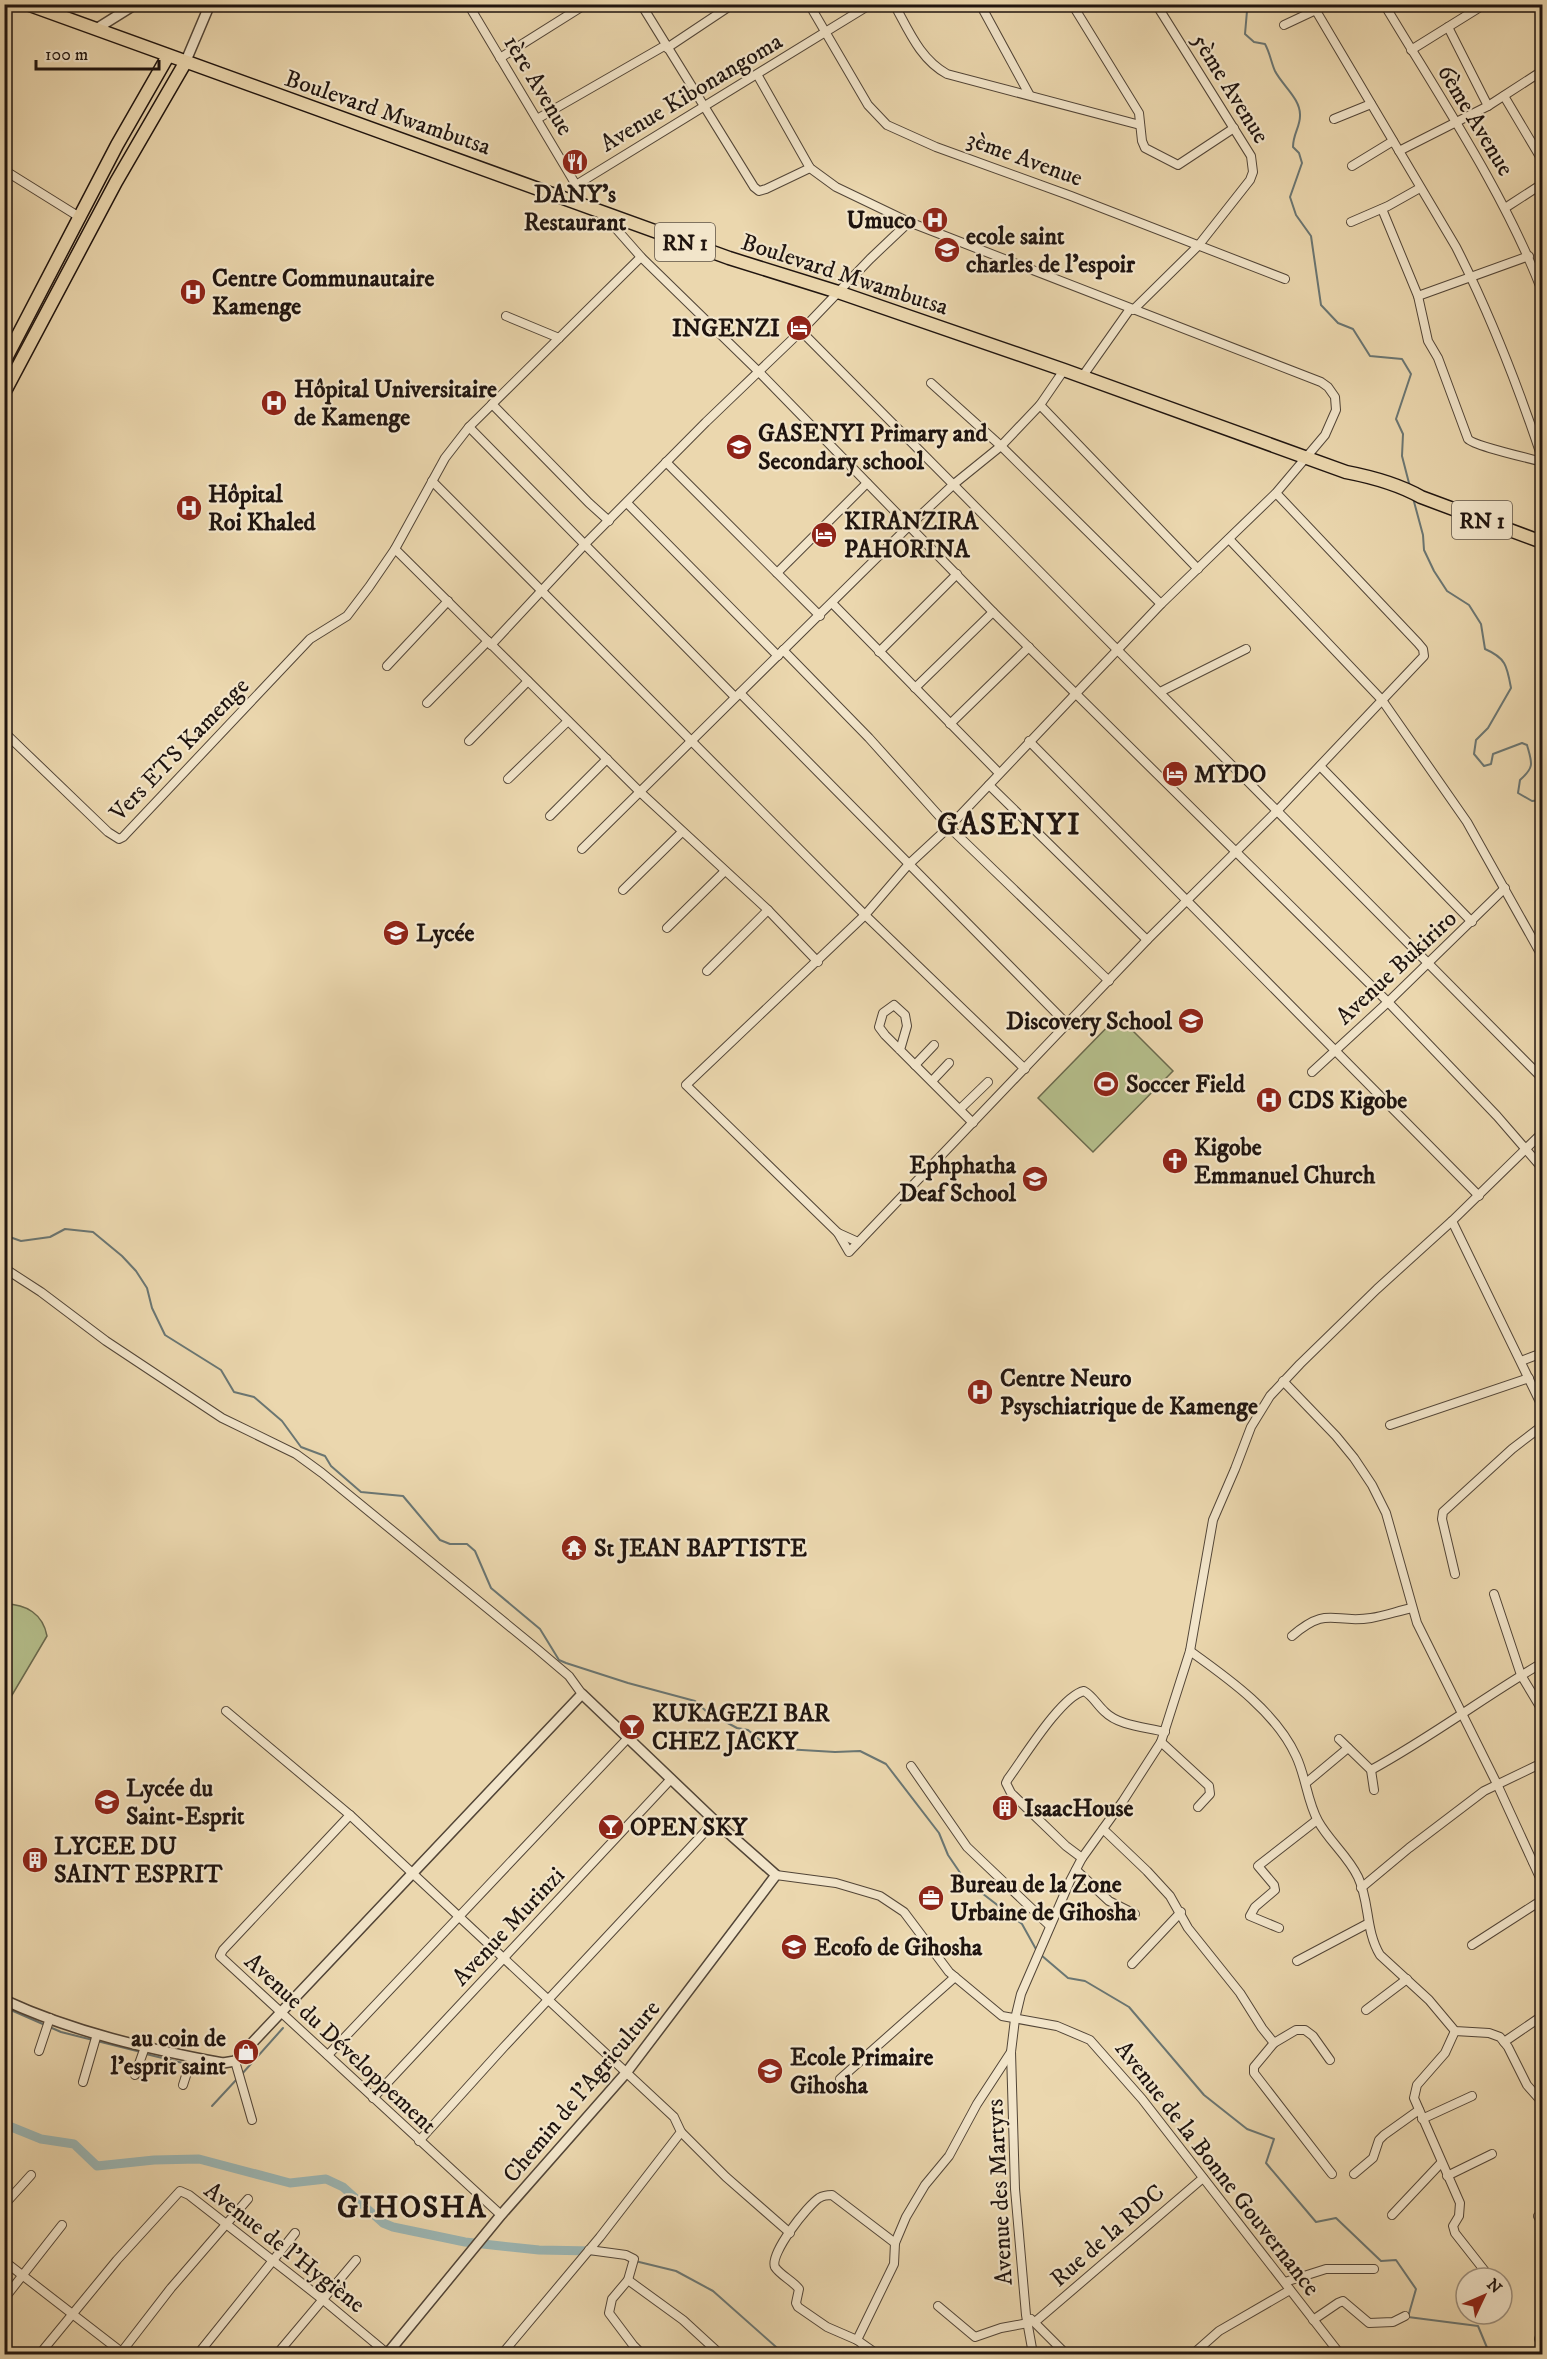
<svg xmlns="http://www.w3.org/2000/svg" width="1547" height="2359" viewBox="0 0 1547 2359" font-family="'IM FELL DW Pica',serif">
<rect width="100%" height="100%" fill="#ebd7ae"/>
<filter id="stains"><feTurbulence type="fractalNoise" baseFrequency=".00333" numOctaves="4"/><feColorMatrix values="0 0 0 0 .2 0 0 0 0 .09 0 0 0 0 .02 0 0 0 .5 -.17"/></filter>
<radialGradient id="worn" r=".72"><stop offset=".6" stop-color="#630" stop-opacity="0"/><stop offset="1" stop-color="#630" stop-opacity=".3"/></radialGradient>
<g fill="#b5bf8c" stroke="#6a6a4e" stroke-width="1.5">
<polygon points="1118,1016 1173,1071 1093,1152 1038,1098"/>
<path d="M5,1604c21,0 38,10 42,32l-42,71z"/>
</g>
<g fill="none" stroke-linecap="round" stroke-linejoin="round">
<g stroke="#6a7673" stroke-width="2">
<path d="M1229,4l4,6 12,-1 2,2 -2,23 9,8 11,2c5,9 6,18 10,27 7,14 26,28 25,45 0,11 -7,18 -7,31l6,6 3,10 -12,34 6,18 15,21 10,69 17,18 15,6 17,27 32,3 9,15 -15,45 7,15 -1,22 8,31"/>
<path d="M1413,498l10,37 1,15 10,21 13,20 22,14 12,19 4,25c21,9 22,17 26,39l-23,40 -12,12 -2,14 10,12 7,-2 2,-10 29,-11 5,2c5,18 8,22 -7,35l-2,13 14,8 10,-1"/>
<polyline points="1542,830 1542,837"/>
<polyline points="4,1235 21,1241 50,1237 65,1229 93,1232 122,1256 136,1271 147,1288 152,1308 165,1335 221,1370 234,1392 254,1397 282,1421 301,1447 325,1456 331,1466 361,1492 403,1496 440,1540 450,1544 467,1544 475,1551 491,1588 540,1629 559,1660 566,1663 628,1683 695,1701 707,1712 737,1728 748,1730 765,1744 785,1749 835,1752 860,1751 886,1764 939,1833 948,1855 965,1880 1022,1924 1037,1951"/>
<polyline points="1041,1955 1068,1978 1085,1981 1129,2007 1204,2095 1247,2129 1274,2139 1266,2163 1316,2222 1336,2218 1381,2261 1396,2260 1416,2289 1408,2317 1478,2326 1488,2350 1503,2354"/>
<polyline points="4,2007 61,2032 141,2052"/>
<polyline points="146,2054 187,2064"/>
<polyline points="193,2066 225,2074"/>
<polyline points="241,2075 283,2028"/>
<polyline points="212,2106 237,2079"/>
<polyline points="635,2261 676,2271 713,2291 784,2354"/>
</g>
<polyline stroke="#9cb7b5" stroke-width="9" points="4,2124 41,2139 74,2144 97,2166 154,2160 199,2159 290,2183 326,2179 343,2187 383,2223 393,2227 465,2242 501,2246 539,2250 594,2251"/>
<g stroke="#524537" stroke-width="10">
<g id="minor">
<polyline points="468,4 576,185"/>
<polyline points="641,4 754,187 759,191 766,189 810,168"/>
<polyline points="809,4 868,105 887,125 936,147 1071,196 1285,279"/>
<path d="M894,4c15,27 26,55 53,70l193,51"/>
<polyline points="980,4 1029,94"/>
<polyline points="1072,4 1139,113 1142,141 1145,148 1178,165 1234,128"/>
<path d="M1312,4l144,243c34,67 62,139 86,211"/>
<path d="M1384,4c55,92 120,188 158,287"/>
<polyline points="1284,25 1316,10"/>
<polyline points="1448,27 1488,106"/>
<polyline points="667,48 733,4"/>
<polyline points="1411,50 1485,4"/>
<polyline points="500,58 586,4"/>
<polyline points="758,76 810,168 836,187 909,222 1321,382 1328,387 1335,397 1336,410 1325,435 1276,493 1161,604 949,827 908,865 865,915 686,1085 838,1233 849,1252 1147,940 1277,811 1424,656 1423,649 1418,643 1276,493"/>
<polyline points="1504,96 1542,160"/>
<polyline points="537,119 666,45"/>
<polyline points="1334,119 1371,104"/>
<polyline points="1399,151 1488,106 1542,71"/>
<polyline points="1352,166 1393,141"/>
<polyline points="4,170 81,218"/>
<polyline points="572,200 576,185 871,4"/>
<polyline points="1505,208 1542,184"/>
<path d="M1382,209l36,87 10,45 10,17 30,81c6,7 61,19 74,23"/>
<polyline points="604,215 641,257 759,372 993,612 1388,1002 1497,1116 1542,1168"/>
<polyline points="1351,222 1388,206 1420,188"/>
<polyline points="1418,296 1529,256"/>
<polyline points="1133,310 1198,246 1250,180 1253,172 1251,156 1156,4"/>
<polyline points="506,316 559,338"/>
<polyline points="801,331 1542,1078"/>
<polyline points="1082,377 1130,309"/>
<polyline points="931,383 1001,446 1161,604"/>
<polyline points="492,404 589,503 609,521"/>
<polyline points="1040,405 1198,569"/>
<polyline points="469,427 735,697"/>
<polyline points="666,462 820,616"/>
<polyline points="432,481 865,915 1025,1069"/>
<polyline points="627,503 778,656"/>
<polyline points="1229,539 1382,700 1467,822 1542,956"/>
<polyline points="395,549 640,792 768,910 818,962"/>
<polyline points="777,573 867,483"/>
<polyline points="832,603 999,773"/>
<polyline points="491,645 586,543 706,422 801,331 870,259 909,222"/>
<polyline points="783,650 869,738 949,827 1109,981"/>
<polyline points="879,652 957,574"/>
<polyline points="387,666 448,601"/>
<polyline points="915,688 993,612"/>
<polyline points="1160,692 1246,649"/>
<polyline points="740,693 1068,1025"/>
<polyline points="427,703 488,641"/>
<polyline points="950,724 1029,647"/>
<polyline points="4,732 108,832 119,839 123,837 310,639 347,616 369,587 395,549 445,458 469,427 641,257"/>
<polyline points="469,741 528,681"/>
<polyline points="1029,741 1479,1196"/>
<polyline points="1320,766 1472,922"/>
<polyline points="508,779 568,721"/>
<polyline points="989,785 1147,940"/>
<polyline points="550,816 607,759"/>
<polyline points="582,849 909,526 954,484 1001,446 1040,405 1064,370"/>
<polyline points="623,890 682,832"/>
<polyline points="667,928 725,871"/>
<polyline points="707,971 768,910"/>
<polyline points="900,1050 907,1026 905,1015 894,1005 883,1013 879,1027 885,1035 973,1123"/>
<polyline points="915,1065 934,1045"/>
<polyline points="1312,1072 1388,1002 1505,888"/>
<polyline points="932,1081 949,1063"/>
<polyline points="960,1109 988,1082"/>
<polyline points="1452,1221 1542,1406"/>
<polyline points="838,1233 858,1242"/>
<polyline points="4,1268 41,1292 106,1341 222,1418 296,1454 322,1473 536,1648 569,1676 582,1694"/>
<polyline points="1521,1361 1542,1353"/>
<polyline points="1283,1381 1336,1436 1354,1458 1372,1485 1386,1513 1417,1623 1497,1784 1542,1882"/>
<polyline points="1390,1425 1529,1378"/>
<polyline points="1455,1574 1442,1519 1443,1512 1512,1449 1542,1426"/>
<polyline points="1494,1594 1521,1675 1542,1710"/>
<path d="M1292,1636c36,-31 41,-12 79,-18 13,-2 27,-7 41,-10"/>
<path d="M1190,1651c39,28 86,61 106,105 10,21 11,45 22,65 11,20 30,35 40,56 12,25 7,53 22,78l49,45 26,31 34,2 11,4 8,10 19,38 15,17"/>
<polyline points="226,1711 350,1815 674,2117 681,2132 600,2237 502,2354"/>
<polyline points="1339,1739 1371,1770 1374,1790"/>
<polyline points="1161,1742 1209,1786 1210,1794 1198,1807"/>
<polyline points="911,1766 967,1847 1050,1926"/>
<path d="M1371,1770c59,-32 113,-73 171,-107"/>
<polyline points="1306,1783 1348,1748"/>
<polyline points="350,1815 223,1950 220,1956 501,2215"/>
<polyline points="1103,1829 1147,1871 1170,1896 1188,1928 1240,1993 1262,2028 1274,2043 1296,2030 1305,2030 1313,2036 1330,2060"/>
<path d="M1082,1858l-16,-12 -55,-53 -5,-10 2,-4c15,-20 53,-83 76,-88 9,5 13,14 21,21 14,14 41,15 60,20"/>
<polyline points="1533,1862 1542,1858"/>
<polyline points="1076,1870 1109,1901 1135,1914"/>
<polyline points="776,1875 836,1883 880,1896 904,1912 949,1972 1002,2016 1057,2026 1090,2040 1142,2099 1340,2354"/>
<polyline points="1361,1888 1409,1848 1484,1791 1542,1763"/>
<polyline points="1279,1928 1250,1916 1255,1907 1275,1890 1274,1885 1258,1866 1317,1820"/>
<polyline points="1472,1945 1542,1900"/>
<polyline points="1297,1961 1367,1924"/>
<polyline points="1132,1964 1181,1912"/>
<polyline points="1366,2010 1407,1979"/>
<polyline points="1455,2031 1445,2053 1417,2085 1414,2098 1460,2203 1459,2216 1453,2226 1455,2233 1488,2275"/>
<polyline points="1504,2042 1542,2016"/>
<polyline points="1274,2043 1254,2067 1254,2073 1332,2174"/>
<polyline points="39,2051 50,2018"/>
<polyline points="328,2055 628,1738"/>
<polyline points="235,2061 252,2120"/>
<polyline points="135,2075 145,2047"/>
<polyline points="840,2079 955,1977"/>
<polyline points="83,2082 97,2034"/>
<polyline points="183,2085 192,2057"/>
<polyline points="373,2098 671,1779"/>
<polyline points="1422,2119 1472,2096"/>
<polyline points="681,2132 726,2177 790,2233"/>
<polyline points="419,2141 503,2048 715,1821"/>
<polyline points="1354,2174 1373,2158 1379,2140 1384,2135 1419,2110"/>
<polyline points="1447,2176 1492,2154"/>
<polyline points="4,2205 31,2175"/>
<polyline points="1392,2215 1441,2163"/>
<polyline points="1538,2216 1542,2223"/>
<polyline points="589,2250 626,2255 634,2259 628,2280 612,2299 609,2313 633,2345 642,2354"/>
<polyline points="4,2261 124,2354"/>
<polyline points="628,2280 683,2320 720,2354"/>
<polyline points="1285,2282 1326,2269 1374,2269"/>
<polyline points="4,2299 62,2225"/>
<polyline points="938,2306 975,2337 1001,2328 1028,2323"/>
<polyline points="1031,2319 1066,2354"/>
<polyline points="1313,2320 1338,2303 1343,2301 1369,2323 1393,2322 1405,2316"/>
<polyline points="1035,2322 1203,2178"/>
<polyline points="1542,2331 1539,2339 1542,2345"/>
<polyline points="857,2340 894,2264 895,2243 906,2217 925,2185 949,2156 977,2104 1011,2052"/>
<polyline points="43,2350 117,2260 180,2191 189,2195 322,2299 388,2354"/>
<polyline points="120,2354 171,2288 248,2199"/>
<polyline points="198,2354 295,2233"/>
<polyline points="277,2354 356,2260"/>
<polyline points="859,2354 864,2346"/>
<path d="M877,2354l-20,-14 -30,-13 -29,-20 -2,-4 3,-14c-6,-8 -19,-14 -24,-22 -6,-13 33,-62 44,-69 5,-3 8,-3 13,-3l63,48"/>
<polyline points="1033,2354 1026,2315 1015,2189 1011,2052 1015,2019 1021,1994 1070,1881 1082,1858 1123,1801 1161,1742 1190,1651 1213,1520 1235,1469 1251,1427 1270,1396 1300,1364 1377,1289 1452,1221 1542,1133"/>
<polyline points="1193,2354 1219,2331 1290,2290"/>
</g>
</g>
<g stroke="#524537" stroke-width="12">
<g id="tertiary">
<polyline points="96,29 136,4"/>
<polyline points="185,63 210,4"/>
<path d="M4,2000c69,32 144,49 219,63l12,-2 347,-367 133,127 61,54 -150,198 -125,142 -114,139"/>
</g>
</g>
<g stroke="#1f140f" stroke-width="15">
<g id="primary">
<polyline points="4,362 117,145 168,56"/>
<polyline points="4,393 116,182 185,63"/>
</g>
</g>
<g stroke="#1f140f" stroke-width="15">
<path id="trunk" d="M27,4l702,254 109,34 226,78 282,102c26,5 52,12 75,25l121,45"/>
</g>
<use href="#minor" stroke="#f2e5ca" stroke-width="8"/>
<use href="#tertiary" stroke="#f2e5ca" stroke-width="9"/>
<use href="#primary" stroke="#ebd7ae" stroke-width="12"/>
<use href="#trunk" stroke="#ebd7ae" stroke-width="12"/>
</g>
<defs>
<g id="restaurant-disc" transform="scale(1.35)"><circle r="9.5" fill="#8f2418" stroke="#f2e5ca"/><path d="M-5-6h1v4h1v-4h1v4h1v-4h1v5L-1.5 .5V6h-2V.5L-5-1ZM5-6V6H3V1.5H1.5Q1.5-4 5-6Z" fill="#fff"/></g>
<g id="hospital-disc" transform="scale(1.35)"><circle r="9.5" fill="#8f2418" stroke="#f2e5ca"/><path d="M-5-5h3v3.5h4V-5h3V5h-3V1.5h-4V5h-3Z" fill="#fff"/></g>
<g id="university-disc" transform="scale(1.35)"><circle r="9.5" fill="#8f2418" stroke="#f2e5ca"/><path d="M0-5L7-2L0 1L-7-2ZM-4 1L0 2.5L4 1V4Q0 6-4 4Z" fill="#fff"/></g>
<g id="hotel-disc" transform="scale(1.35)"><circle r="9.5" fill="#8f2418" stroke="#f2e5ca"/><path d="M-6-4.5h1.5V1H6V5H4.5V3h-9V5H-6ZM-4 0a1.8 1.8 0 1 1 3.6 0ZM.5 0V-2.5h3Q6-2.5 6 0Z" fill="#fff"/></g>
<g id="school-disc" transform="scale(1.35)"><circle r="9.5" fill="#8f2418" stroke="#f2e5ca"/><path d="M0-5L7-2L0 1L-7-2ZM-4 1L0 2.5L4 1V4Q0 6-4 4Z" fill="#fff"/></g>
<g id="stadium-disc" transform="scale(1.35)"><circle r="9.5" fill="#8f2418" stroke="#f2e5ca"/><path d="M0-5a6.5 5 0 1 0 0 10a6.5 5 0 1 0 0-10ZM-3.5-1.8h7v3.6h-7Z" fill="#fff"/></g>
<g id="church-disc" transform="scale(1.35)"><circle r="9.5" fill="#8f2418" stroke="#f2e5ca"/><path d="M-1.2-6h2.4v3.5h3.3v2.4h-3.3V6h-2.4V-.1h-3.3v-2.4h3.3Z" fill="#fff"/></g>
<g id="temple-disc" transform="scale(1.35)"><circle r="9.5" fill="#8f2418" stroke="#f2e5ca"/><path d="M0-6L5-2H3V0L6.5 2.5H4V6H1.5V3h-3V6H-4V2.5H-6.5L-3 0V-2H-5Z" fill="#fff"/></g>
<g id="bar-disc" transform="scale(1.35)"><circle r="9.5" fill="#8f2418" stroke="#f2e5ca"/><path d="M-6-5H6L.8 .8V4.5H3.5V6h-7V4.5H-.8V.8Z" fill="#fff"/></g>
<g id="building-disc" transform="scale(1.35)"><circle r="9.5" fill="#8f2418" stroke="#f2e5ca"/><path d="M-4-6H4V6H1V3H-1V6H-4ZM-2.5-4.3h1.7v1.8h-1.7ZM.8-4.3h1.7v1.8H.8ZM-2.5-1h1.7V.8h-1.7ZM.8-1h1.7V.8H.8Z" fill="#fff"/></g>
<g id="office-disc" transform="scale(1.35)"><circle r="9.5" fill="#8f2418" stroke="#f2e5ca"/><path d="M-6-3h4V-5.5h4V-3h4V5H-6ZM-1-4.5V-3h2v-1.5ZM-6 0V1H6V0Z" fill="#fff"/></g>
<g id="shop-disc" transform="scale(1.35)"><circle r="9.5" fill="#8f2418" stroke="#f2e5ca"/><path d="M-5-2.5h2.3a2.7 3.5 0 0 1 5.4 0H5L5.5 6h-11ZM-1.5-2.5h3a1.5 2.3 0 0 0-3 0Z" fill="#fff"/></g>
</defs>
<g fill-rule="evenodd">
<use href="#restaurant-disc" x="575" y="162"/>
<use href="#hospital-disc" x="935" y="220"/>
<use href="#university-disc" x="947" y="250"/>
<use href="#hospital-disc" x="193" y="292"/>
<use href="#hotel-disc" x="799" y="328"/>
<use href="#hospital-disc" x="274" y="403"/>
<use href="#school-disc" x="739" y="447"/>
<use href="#hospital-disc" x="189" y="508"/>
<use href="#hotel-disc" x="824" y="535"/>
<use href="#hotel-disc" x="1175" y="774"/>
<use href="#school-disc" x="396" y="933"/>
<use href="#school-disc" x="1191" y="1021"/>
<use href="#stadium-disc" x="1106" y="1084"/>
<use href="#hospital-disc" x="1269" y="1100"/>
<use href="#church-disc" x="1175" y="1161"/>
<use href="#school-disc" x="1035" y="1179"/>
<use href="#hospital-disc" x="980" y="1392"/>
<use href="#temple-disc" x="574" y="1548"/>
<use href="#bar-disc" x="632" y="1727"/>
<use href="#school-disc" x="107" y="1802"/>
<use href="#building-disc" x="1005" y="1808"/>
<use href="#bar-disc" x="611" y="1827"/>
<use href="#building-disc" x="35" y="1860"/>
<use href="#office-disc" x="931" y="1898"/>
<use href="#school-disc" x="794" y="1947"/>
<use href="#shop-disc" x="246" y="2052"/>
<use href="#school-disc" x="770" y="2071"/>
</g>
<g text-anchor="middle" stroke-width="4.5" stroke-linejoin="round" paint-order="stroke">
<g fill="#f2e5ca" stroke="#5e5347" stroke-width="1.5">
<rect x="655" y="223" width="60" height="38" rx="4.5"/>
<rect x="1452" y="501" width="60" height="38" rx="4.5"/>
</g>
<g font-size="22" font-weight="bold" fill="#1f140f">
<text x="685" y="250">RN 1</text>
<text x="1482" y="528">RN 1</text>
</g>
<g font-size="24" fill="#1f140f" stroke="#f2e5ca">
<text transform="translate(539 85) rotate(59)" y="8">1ère Avenue</text>
<text transform="translate(1231 88) rotate(58)" y="8">5ème Avenue</text>
<text transform="translate(691 92) rotate(-31)" y="8">Avenue Kibonangoma</text>
<text transform="translate(388 112) rotate(19)" y="8">Boulevard Mwambutsa</text>
<text transform="translate(1476 120) rotate(59)" y="8">6ème Avenue</text>
<text transform="translate(1025 158) rotate(20)" y="8">3ème Avenue</text>
<text transform="translate(845 274) rotate(18)" y="8">Boulevard Mwambutsa</text>
<text transform="translate(179 749) rotate(-46)" y="8">Vers ETS Kamenge</text>
<text transform="translate(1396 967) rotate(-43)" y="8">Avenue Bukiriro</text>
<text transform="translate(508 1926) rotate(-47)" y="8">Avenue Murinzi</text>
<text transform="translate(341 2043) rotate(43)" y="8">Avenue du Développement</text>
<text transform="translate(581 2091) rotate(-50)" y="8">Chemin de l'Agriculture</text>
<text transform="translate(1218 2168) rotate(52)" y="8">Avenue de la Bonne Gouvernance</text>
<text transform="translate(999 2192) rotate(-93)" y="8">Avenue des Martyrs</text>
<text transform="translate(1107 2235) rotate(-41)" y="8">Rue de la RDC</text>
<text transform="translate(285 2247) rotate(38)" y="8">Avenue de l'Hygiène</text>
</g>
<g font-size="24" font-weight="bold" fill="#1f140f" stroke="#f2e5ca" text-anchor="start">
<text x="575" y="202" text-anchor="middle">DANY's<tspan x="575" dy="28">Restaurant</tspan></text>
<text x="916" y="228" text-anchor="end">Umuco</text>
<text x="966" y="244">ecole saint<tspan x="966" dy="28">charles de l'espoir</tspan></text>
<text x="212" y="286">Centre Communautaire<tspan x="212" dy="28">Kamenge</tspan></text>
<text x="780" y="336" text-anchor="end">INGENZI</text>
<text x="294" y="397">Hôpital Universitaire<tspan x="294" dy="28">de Kamenge</tspan></text>
<text x="758" y="441">GASENYI Primary and<tspan x="758" dy="28">Secondary school</tspan></text>
<text x="208" y="502">Hôpital<tspan x="208" dy="28">Roi Khaled</tspan></text>
<text x="844" y="529">KIRANZIRA<tspan x="844" dy="28">PAHORINA</tspan></text>
<text x="1194" y="782">MYDO</text>
<text x="416" y="941">Lycée</text>
<text x="1172" y="1029" text-anchor="end">Discovery School</text>
<text x="1126" y="1092">Soccer Field</text>
<text x="1288" y="1108">CDS Kigobe</text>
<text x="1194" y="1155">Kigobe<tspan x="1194" dy="28">Emmanuel Church</tspan></text>
<text x="1016" y="1173" text-anchor="end">Ephphatha<tspan x="1016" dy="28">Deaf School</tspan></text>
<text x="1000" y="1386">Centre Neuro<tspan x="1000" dy="28">Psyschiatrique de Kamenge</tspan></text>
<text x="594" y="1556">St JEAN BAPTISTE</text>
<text x="652" y="1721">KUKAGEZI BAR<tspan x="652" dy="28">CHEZ JACKY</tspan></text>
<text x="126" y="1796">Lycée du<tspan x="126" dy="28">Saint-Esprit</tspan></text>
<text x="1024" y="1816">IsaacHouse</text>
<text x="630" y="1835">OPEN SKY</text>
<text x="54" y="1854">LYCEE DU<tspan x="54" dy="28">SAINT ESPRIT</tspan></text>
<text x="950" y="1892">Bureau de la Zone<tspan x="950" dy="28">Urbaine de Gihosha</tspan></text>
<text x="814" y="1955">Ecofo de Gihosha</text>
<text x="226" y="2046" text-anchor="end">au coin de<tspan x="226" dy="28">l'esprit saint</tspan></text>
<text x="790" y="2065">Ecole Primaire<tspan x="790" dy="28">Gihosha</tspan></text>
</g>
<g font-size="30" font-weight="bold" letter-spacing="1.5" fill="#1f140f" stroke="#f2e5ca">
<text x="1009" y="834">GASENYI</text>
<text x="412" y="2217">GIHOSHA</text>
</g>
</g>
<rect width="1547" height="2359" fill="none" stroke="#ebd7ae" stroke-width="24"/>
<rect x="6" y="6" width="1535" height="2347" fill="none" stroke="#1f140f" stroke-width="3"/>
<rect x="12" y="12" width="1523" height="2335" fill="none" stroke="#1f140f" stroke-width="1.5"/>
<g transform="translate(1484 2296) rotate(46)"><circle r="28" fill="#f2e5ca" stroke="#9e917f" stroke-width="1.5"/>
<path d="M0-4.5L10 22L0 15L-10 22Z" fill="#8f2418"/>
<text y="-9" font-size="16" font-weight="bold" text-anchor="middle" fill="#1f140f">N</text>
</g>
<path d="M36 60v9h123v-9" fill="none" stroke="#1f140f" stroke-width="3"/>
<text x="45" y="60" font-size="18" fill="#1f140f" stroke="#f2e5ca" stroke-width="4.5" paint-order="stroke">100 m</text>
<rect width="100%" height="100%" filter="url(#stains)"/>
<rect width="100%" height="100%" fill="url(#worn)"/>
</svg>
